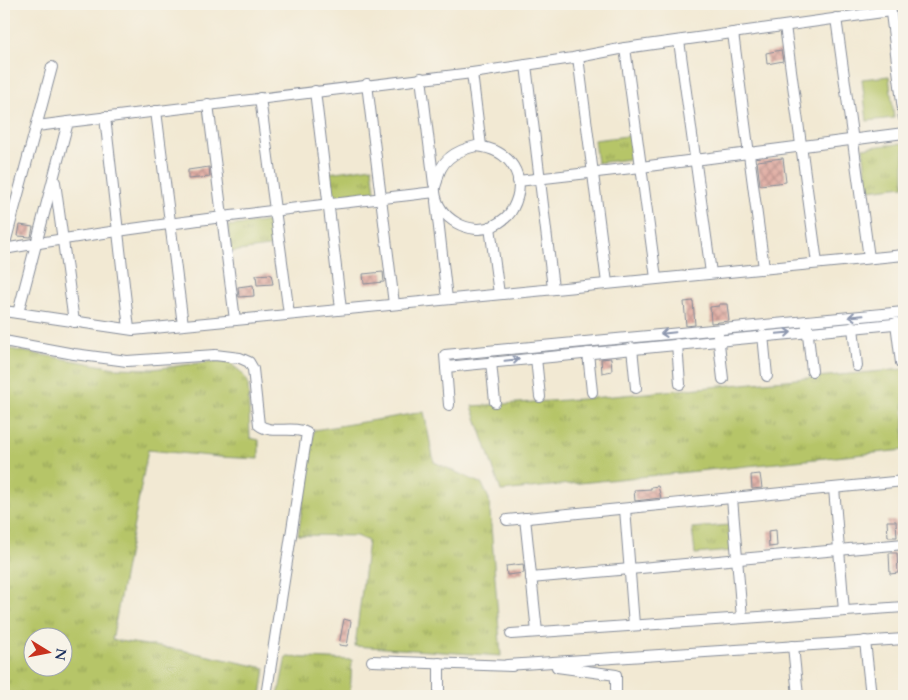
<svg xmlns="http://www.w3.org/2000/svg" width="908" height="700" viewBox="0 0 908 700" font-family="Cardo,serif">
<defs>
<pattern id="grass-tufts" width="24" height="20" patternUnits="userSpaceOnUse" patternTransform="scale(1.25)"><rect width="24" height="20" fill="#b6c568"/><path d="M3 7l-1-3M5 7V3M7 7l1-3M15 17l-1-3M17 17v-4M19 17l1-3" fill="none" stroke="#93a059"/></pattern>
<pattern id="building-cross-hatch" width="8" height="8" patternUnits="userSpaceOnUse" patternTransform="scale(1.25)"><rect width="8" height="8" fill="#e0aaa0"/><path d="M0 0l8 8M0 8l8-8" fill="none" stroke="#b58b86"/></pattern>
</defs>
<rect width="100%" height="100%" fill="#f7f3e8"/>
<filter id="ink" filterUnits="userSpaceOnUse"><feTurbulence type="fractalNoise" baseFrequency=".02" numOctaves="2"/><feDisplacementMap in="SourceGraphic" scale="10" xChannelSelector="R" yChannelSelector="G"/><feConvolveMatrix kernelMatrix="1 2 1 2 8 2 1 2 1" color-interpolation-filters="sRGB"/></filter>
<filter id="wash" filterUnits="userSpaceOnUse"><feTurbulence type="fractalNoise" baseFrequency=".0096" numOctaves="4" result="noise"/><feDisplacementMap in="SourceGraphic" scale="20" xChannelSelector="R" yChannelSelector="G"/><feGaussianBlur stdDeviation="1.12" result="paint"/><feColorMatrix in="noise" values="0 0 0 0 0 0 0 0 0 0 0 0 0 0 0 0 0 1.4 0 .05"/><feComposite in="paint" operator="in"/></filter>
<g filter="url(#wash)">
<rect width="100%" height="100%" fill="#f2e9d3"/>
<g fill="url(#grass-tufts)" stroke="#687a63" fill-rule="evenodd">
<polygon points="635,135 638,158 597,163 594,140"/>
<polygon points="904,143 904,186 868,190 863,148"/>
<polygon points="372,167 375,192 331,198 328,173"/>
<polygon points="272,221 275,246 231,252 228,226"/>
<path d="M4,348l111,20 38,1 62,-8 14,1 12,10 7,10 2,56 9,2v19l-39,-2 -72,-7 -36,190 69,10 84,18 -4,28h-257zM32,638h30v30h-30z"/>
<polygon points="904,369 904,450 501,491 472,406 581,399"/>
<polygon points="424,412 434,462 482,484 489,499 501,656 355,646 368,541 356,536 298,535 314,430"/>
<polygon points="730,525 732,551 695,554 692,528"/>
<polygon points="286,657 352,660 350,696 278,696"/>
</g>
<polygon fill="#b6c568" stroke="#687a63" points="889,76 894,118 867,121 862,79"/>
<g id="blocks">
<g fill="url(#building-cross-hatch)">
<polygon points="781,50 783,61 767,64 766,53"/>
<polygon points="783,158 786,182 760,185 757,161"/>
<polygon points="209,167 210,177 188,179 188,170"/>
<polygon points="20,225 33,227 31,237 18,236"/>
<polygon points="383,272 384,282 364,284 363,274"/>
<polygon points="271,274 273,284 257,285 256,275"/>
<polygon points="253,285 254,296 239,297 238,287"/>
<polygon points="693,301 695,325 686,326 684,302"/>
<polygon points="719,304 727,304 729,321 711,323 710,307 719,306"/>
<polygon points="611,358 612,371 602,373 601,359"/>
<polygon points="760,474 762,488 752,489 751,475"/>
<polygon points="658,486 661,498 635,501 634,490 651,489 651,487"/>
<polygon points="887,521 896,521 897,537 888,537"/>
<polygon points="776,530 777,546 769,547 768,531"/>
<polygon points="889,553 897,553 898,573 890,574"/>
<polygon points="523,564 524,573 507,575 506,566"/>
<polygon points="344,619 351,621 347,646 339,645"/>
</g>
</g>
</g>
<g filter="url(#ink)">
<use href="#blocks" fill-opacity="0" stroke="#868c98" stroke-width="1"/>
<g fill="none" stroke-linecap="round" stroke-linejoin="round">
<g stroke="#868c98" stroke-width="12">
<g id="minor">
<polyline points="890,5 904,118"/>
<polyline points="836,18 869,258"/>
<polyline points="785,26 817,263"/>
<polyline points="733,33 764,268"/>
<polyline points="679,41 711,273"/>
<polyline points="625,48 656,278"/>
<polyline points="578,57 607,283"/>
<polyline points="526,65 553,288"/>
<polyline points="472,73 481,146"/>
<polyline points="421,78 434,184"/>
<polyline points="367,84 394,304"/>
<polyline points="315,91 341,309"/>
<polyline points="260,98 289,314"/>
<polyline points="208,104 235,320"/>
<polyline points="156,111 183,325"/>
<polyline points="105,117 129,329"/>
<polyline points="37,126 68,122"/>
<path d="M476,146c34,3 53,31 37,62 -4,9 -12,14 -20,18 -23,10 -55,-7 -58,-34 -1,-3 1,-8 2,-11 3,-21 20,-31 39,-35z"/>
<polyline points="518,181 641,167 904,133"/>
<polyline points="55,182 74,322"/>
<polyline points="436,201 447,299"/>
<polyline points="490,227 499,294"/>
<polyline points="4,247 52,67"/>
<path d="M4,249c143,-25 287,-40 431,-57"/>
<polyline points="4,311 133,330 904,255"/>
<polyline points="18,313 68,122 472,73 573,58 625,48 890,11"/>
<polyline points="896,323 901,363"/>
<polyline points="807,326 812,371"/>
<polyline points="853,327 857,366"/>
<polyline points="718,335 723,379"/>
<polyline points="763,335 767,376"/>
<path d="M4,341l70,13 53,7 88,-6 25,3 9,4 4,7 6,56c13,10 34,0 48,8l-41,263"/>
<polyline points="677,344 680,384"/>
<polyline points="632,348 636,388"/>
<polyline points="588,353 592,392"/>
<polyline points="536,358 540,397"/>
<polyline points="491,362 495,402"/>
<polyline points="446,367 904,323"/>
<polyline points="449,405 445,355 904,312"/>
<polyline points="834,488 844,611"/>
<polyline points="732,498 742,618"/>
<polyline points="625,509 634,625"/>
<polyline points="525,518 537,632"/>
<polyline points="507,520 904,481"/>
<polyline points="531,578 904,544"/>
<polyline points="511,634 904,607"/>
<polyline points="865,641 871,696"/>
<polyline points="793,646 798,696"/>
<polyline points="372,661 512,666"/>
<polyline points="439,663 439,696"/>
<polyline points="507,665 904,639"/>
<polyline points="557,667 616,675 616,696"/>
</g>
</g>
<use href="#minor" stroke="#fff" stroke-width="10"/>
</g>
<defs><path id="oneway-shaft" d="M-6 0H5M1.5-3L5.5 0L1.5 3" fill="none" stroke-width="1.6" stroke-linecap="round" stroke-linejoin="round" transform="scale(1.25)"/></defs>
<g stroke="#8d97ae">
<use href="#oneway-shaft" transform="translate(856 316) rotate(175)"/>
<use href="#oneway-shaft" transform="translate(668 333) rotate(174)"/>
<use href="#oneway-shaft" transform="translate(784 333) rotate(-5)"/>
<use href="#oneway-shaft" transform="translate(512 360) rotate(-6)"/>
</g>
</g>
<rect width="908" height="700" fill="none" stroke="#f7f3e8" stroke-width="20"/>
<g transform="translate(48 652) rotate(100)"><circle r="24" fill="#f7f3e8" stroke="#9fa5b1"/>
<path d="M0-4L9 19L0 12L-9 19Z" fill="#c8321e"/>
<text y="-8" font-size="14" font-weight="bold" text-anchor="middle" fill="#1b2f5e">N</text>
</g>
</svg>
